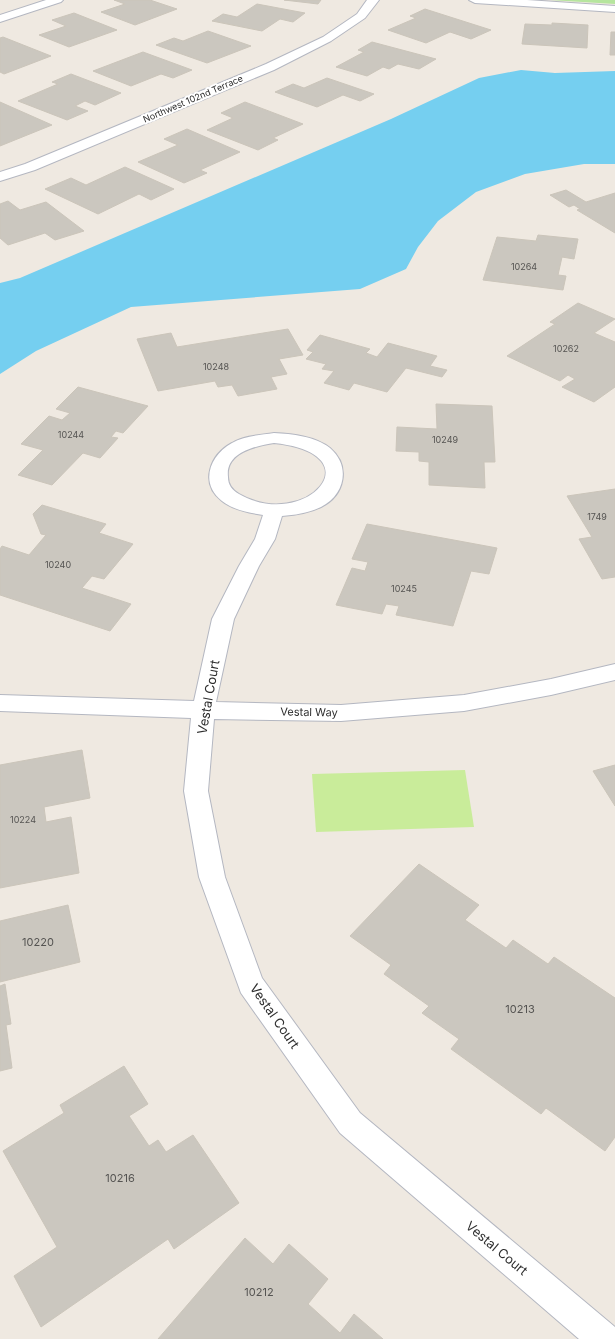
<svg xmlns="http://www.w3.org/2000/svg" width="615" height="1339" viewBox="0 0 615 1339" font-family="Inter,sans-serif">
<rect width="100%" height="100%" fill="#efe9e1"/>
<polygon fill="#b6e59e" points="550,0 615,0 615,4"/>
<polygon fill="#c9ec9a" points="465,770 474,827 316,832 312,774"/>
<polygon fill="#75cff0" points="521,70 555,73 615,71 615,164 584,164 525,174 476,192 438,221 418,247 406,269 360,289 131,307 36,351 0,374 0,283 20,278 391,119 479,78"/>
<g fill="#cbc7bf" stroke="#cbc5ba">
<polygon points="114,0 150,0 177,9 135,25 101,12 125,4"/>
<polygon points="284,0 321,0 318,4"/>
<polygon points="257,4 305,13 293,22 280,19 262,31 212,21 223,14 237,17"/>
<polygon points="425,9 491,30 471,39 450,32 426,43 388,30 416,18 410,16"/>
<polygon points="74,13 117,30 69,47 39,35 66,26 52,20"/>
<polygon points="552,23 588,25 587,48 522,44 525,24 552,25"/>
<polygon points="208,31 251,46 207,63 156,45 174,38 183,41"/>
<polygon points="611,32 615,32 615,55 610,55"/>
<polygon points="3,37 51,56 4,74 0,72 0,38"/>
<polygon points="372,42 436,59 419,69 398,64 389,69 383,67 367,76 336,67 364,52 358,50"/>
<polygon points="143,52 192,70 173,78 161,74 131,86 93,71"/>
<polygon points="71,74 121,93 95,105 85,101 75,106 88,111 67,120 18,101 58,84 52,82"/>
<polygon points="327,78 374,94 360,101 343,95 317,107 275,92 293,84 304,88"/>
<polygon points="0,102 52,125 0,146"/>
<polygon points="245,102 303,124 273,138 278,140 258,150 207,130 233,118 221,113"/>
<polygon points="187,129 240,152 200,170 207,173 184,183 138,162 178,145 164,139"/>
<polygon points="125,167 174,189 151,200 139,194 98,214 45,189 71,178 86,185"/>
<polygon points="566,190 586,202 615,193 615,233 577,210 580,209 574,205 569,207 550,195"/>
<polygon points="8,201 20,210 46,202 84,231 55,240 45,233 8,245 0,238 0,204"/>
<polygon points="538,235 578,239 574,259 562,257 558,275 566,276 563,290 483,280 497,237 536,241"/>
<polygon points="578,303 615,319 594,333 615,342 615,387 594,402 562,387 575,379 568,375 560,381 507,356 555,324 550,322"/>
<polygon points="288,329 303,355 279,359 287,374 271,377 277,389 238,396 232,385 218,387 215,381 158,391 137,339 171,333 177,347"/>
<polygon points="320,335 370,349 366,353 377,357 388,343 437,356 430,366 447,370 442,377 406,368 387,392 354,383 349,390 324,383 334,371 322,369 326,364 306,359 313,352 307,350"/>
<polygon points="78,387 148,406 123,433 116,431 111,437 118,438 100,458 83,453 52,485 18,475 43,450 21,444 49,416 62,420 70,413 56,409"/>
<polygon points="436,404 492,406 495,462 484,462 485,488 429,485 429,462 419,461 419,452 396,451 397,427 437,429"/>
<polygon points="615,489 615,577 602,579 579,539 592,537 567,496"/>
<polygon points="42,505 106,524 99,533 133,544 104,579 92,576 82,588 131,604 110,631 0,595 0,549 2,546 29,555 46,535 41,534 33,514"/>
<polygon points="367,524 497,548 489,574 471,571 453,626 396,615 399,606 386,604 382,614 336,605 352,568 365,571 368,562 352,559"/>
<polygon points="82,750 90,798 44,807 46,822 71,817 79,873 0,888 0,765"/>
<polygon points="615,765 615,806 593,771"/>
<polygon points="419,864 479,905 465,920 506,948 513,940 548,964 554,957 615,998 615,1137 605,1151 546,1108 541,1114 451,1049 459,1039 422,1013 429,1006 384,974 391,965 350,936"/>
<polygon points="68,905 80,962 0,982 0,921"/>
<polygon points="5,984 11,1024 6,1025 12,1068 0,1071 0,986"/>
<polygon points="124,1066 148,1104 129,1116 149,1146 158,1140 166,1152 193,1135 239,1203 174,1249 168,1239 41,1327 14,1276 57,1247 3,1151 64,1113 60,1105"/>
<polygon points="245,1238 273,1264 289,1244 328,1279 308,1304 340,1333 354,1314 383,1339 158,1339"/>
</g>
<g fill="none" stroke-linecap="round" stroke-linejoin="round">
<g stroke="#b4b7c1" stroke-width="2">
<g id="minor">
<polygon points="46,0 63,0 61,2 0,22 0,15"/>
<polygon points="367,0 379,0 365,18 331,41 274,70 35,170 0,181 0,172 25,164 266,64 323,37 357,14"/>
<polygon points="469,0 527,0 615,6 615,12 475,3"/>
<path d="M274,433c18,1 41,3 56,15 21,18 15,47 -9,59 -12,6 -26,8 -39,9l-7,23 -16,27 -25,53 -18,83 125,3 123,-10 87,-16 64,-15v16l-64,15 -87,16 -123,10 -127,-2 -6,72 17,86 37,101 98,135 255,214v12h-36l-239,-206 -99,-140 -42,-116 -15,-86 7,-73 -191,-7v-16l194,6 18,-82 27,-53 16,-27 8,-24c-13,-2 -30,-5 -41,-14 -23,-18 -12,-46 10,-58 12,-7 28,-8 42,-10zM274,443c103,11 31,89 -35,51 -7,-4 -11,-9 -11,-17 -3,-25 28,-31 46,-34z"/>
</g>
</g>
<use href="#minor" fill="#fff" fill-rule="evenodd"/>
</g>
<g text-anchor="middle" stroke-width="4" stroke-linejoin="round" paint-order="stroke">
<g font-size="9" fill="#2e2e2e" stroke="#fff">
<text transform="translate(193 99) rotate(-23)" y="3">Northwest 102nd Terrace</text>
</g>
<g font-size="9" fill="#555452">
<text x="524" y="270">10264</text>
<text x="566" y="352">10262</text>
<text x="216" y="370">10248</text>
<text x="71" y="438">10244</text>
<text x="445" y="443">10249</text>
<text x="597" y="520">1749</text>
<text x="58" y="568">10240</text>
<text x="404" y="592">10245</text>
<text x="23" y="823">10224</text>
</g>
<g font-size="11" fill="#2e2e2e" stroke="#fff">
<text transform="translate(309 712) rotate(1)" y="4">Vestal Way</text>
</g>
<g font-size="11" fill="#555452">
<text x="38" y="946">10220</text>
<text x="520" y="1013">10213</text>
<text x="120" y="1182">10216</text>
<text x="259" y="1296">10212</text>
</g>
<g font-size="13" fill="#2e2e2e" stroke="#fff">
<text transform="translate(208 697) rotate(-80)" y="5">Vestal Court</text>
<text transform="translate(275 1016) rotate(55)" y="5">Vestal Court</text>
<text transform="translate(497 1248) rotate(40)" y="5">Vestal Court</text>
</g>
</g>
</svg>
